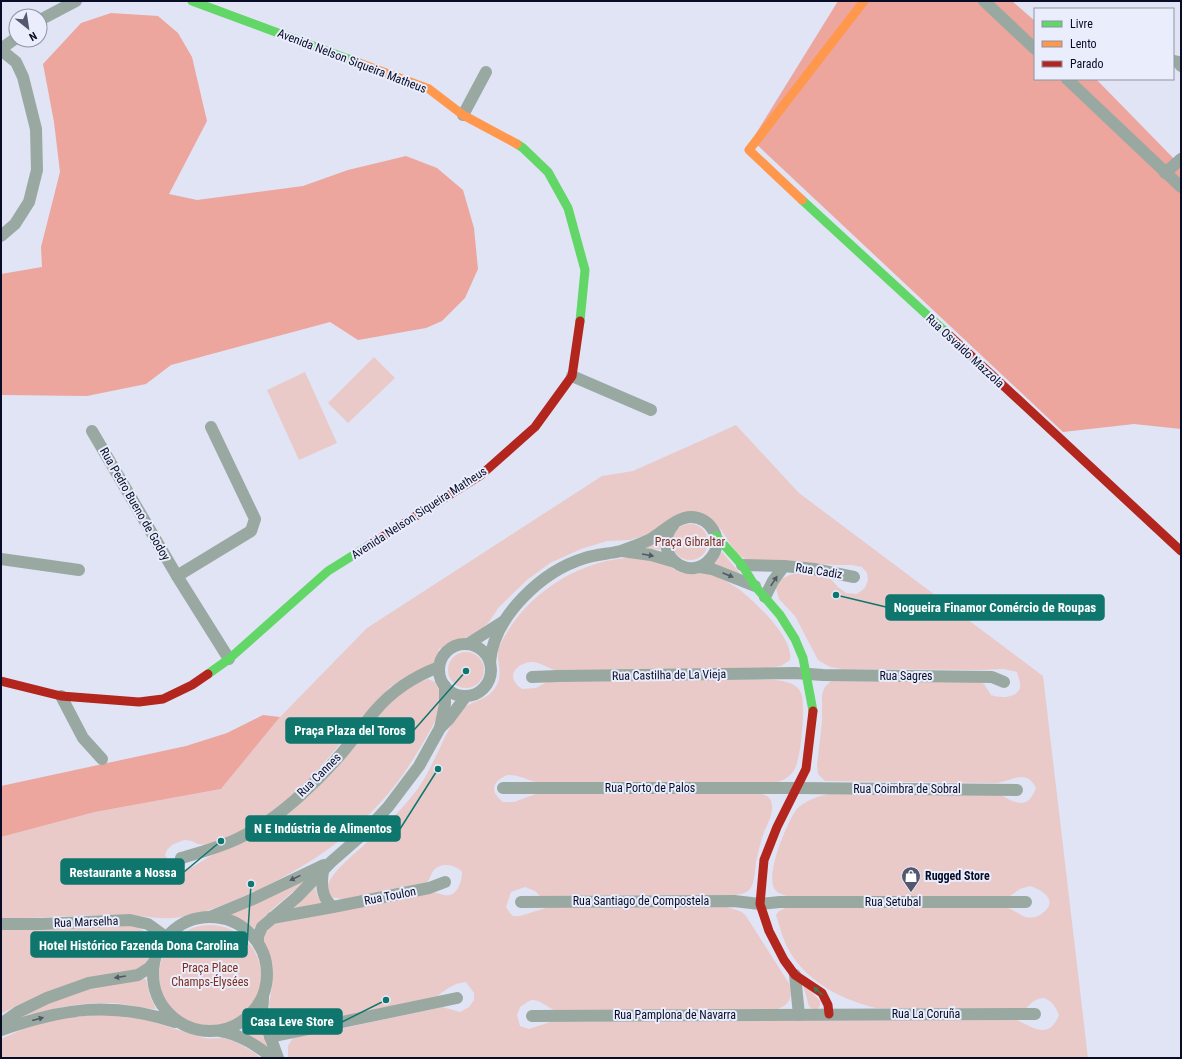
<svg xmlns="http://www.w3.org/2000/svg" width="1182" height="1059" viewBox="0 0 1182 1059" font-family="'Roboto Condensed',sans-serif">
<rect width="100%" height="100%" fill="#e0e4f5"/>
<g fill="#eacac9">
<polygon points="374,357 395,378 348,423 328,403"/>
<polygon points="305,372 337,443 299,460 267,390"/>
<path d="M736,425l63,68 244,183 45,382h-800v-12l5,-8 7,-3 21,-2 121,-26 18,5 9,-5 5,-7v-7l-8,-11c-13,1 -21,8 -31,16l-146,29 -7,-1 -5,-2 -4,-5 -4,-15 3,-17 1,-20 -9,-25v-8l10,-10 157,-32c5,0 8,2 13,3 13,3 18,-13 18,-23 -6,-7 -19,-10 -27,-3 -4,3 -4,9 -8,13l-79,18 -18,-3 -4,-8c6,-18 24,-31 38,-44 18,-17 37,-34 52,-54 18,-24 26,-54 43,-78 9,-13 27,-11 36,-25 11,-16 -2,-30 5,-43 24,-51 84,-90 141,-87 9,1 22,5 30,9 4,2 7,5 12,6 7,2 13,-1 20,-1 11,0 28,12 37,18 16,13 54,48 50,70l-9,6 -14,2 -211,3c-7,-3 -17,-9 -24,-9 -10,0 -24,9 -17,20 1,3 5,5 7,7l14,-1 14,-8h225c10,1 22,3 26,13 5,11 0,62 -5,73 -1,3 -4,8 -7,10 -5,5 -13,6 -20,8l-233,-2c-8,-2 -20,-8 -28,-7 -2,0 -6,3 -8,4 -11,9 -5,16 3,23h11l22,-8h225c6,1 11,4 11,12 1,10 -6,20 -9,29 -3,9 -5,18 -7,27 -1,8 -1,20 -6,27 -3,4 -9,5 -14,6l-196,1 -5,-5 -10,-4 -14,5 -5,15 4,6 3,3h7l29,-9 175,-1 18,6 4,4 44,69c2,13 0,19 -12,24l-220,3c-8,-3 -19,-13 -26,-12 -4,1 -9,5 -12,7l-3,8 3,11 9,3 21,-7 467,-2c17,8 32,20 42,-5 -4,-9 -6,-13 -15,-17 -8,0 -14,5 -18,11l-150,-1c-33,-8 -68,-25 -86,-56 -7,-11 -10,-25 -14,-37l3,-4 8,-4h202c6,0 13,0 19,1 9,3 16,12 26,9 4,0 9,-4 11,-6 13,-12 -5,-22 -15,-25l-10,3 -10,7 -211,2c-7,-1 -17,-2 -23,-7 -13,-13 11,-68 20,-81 8,-9 22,-14 33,-16l168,-1c17,9 30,19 39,-5 -10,-20 -24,-7 -39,-5l-172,-2 -7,-7 -1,-9 5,-43v-28l3,-7 6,-6 149,1 4,2 7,11c8,3 25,4 29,-7 1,-5 -2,-12 -3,-16l-13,-3 -22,1 -140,-1 -12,-2 -12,-7 -23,-44 -16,-17 -3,-11 3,-8 13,-6h30l6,2 10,11 8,6 11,1 8,-6 3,-8 -1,-7 -5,-6 -10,-2h-17l-88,-5c-13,-6 -20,-23 -29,-34 -5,-6 -12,-9 -18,-13l-57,23 -13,4 -23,1 -26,8 -31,14 -23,17 -28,27 -10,15 -14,13 -24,7 -12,7 -5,14 -13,6 -31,18 -90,103 -45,34 -21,12 -27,9 -10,-1 -5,-3 -8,-1 -12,5 -5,5 -2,5 8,13 9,2 12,-4 115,-70 33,-34 38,-49 19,-18 15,-11 14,-5 7,3c3,6 7,13 7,20 0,11 -23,48 -30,59 -41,65 -104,109 -175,138 -20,9 -42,17 -64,19 -11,1 -22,-1 -33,-2 -12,-1 -24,-1 -36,-1 -34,0 -69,4 -103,3v-81l94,-25 126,-23 59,-72 87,-89 235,-152 31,-5z"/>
<circle cx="690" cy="542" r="18"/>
<polygon points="662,539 660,544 660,550 640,548"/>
<polygon points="722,552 744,578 713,563 717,560"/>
<circle cx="466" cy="670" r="18"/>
<path d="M311,877c-20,17 -41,32 -58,52l-24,-15z"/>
<polygon points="315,888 318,897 325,904 292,908"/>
<circle cx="210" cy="976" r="51"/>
<path d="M122,925c5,0 11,0 15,2 19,7 19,32 3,41 -9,4 -26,4 -36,7 -36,10 -70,21 -103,39v-86z"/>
<path d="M136,979h10l4,17 6,13c-15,0 -30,-6 -46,-6 -32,-1 -63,6 -93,17l10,-8 52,-21z"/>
<polygon points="802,982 820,1001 820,1005 818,1009 812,1009 809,1006"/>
<path d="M97,1014l41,3 66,21c7,1 13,0 19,0 13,2 28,12 38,20h-260v-19l22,-10 29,-9z"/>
<polygon points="256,1020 270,1046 266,1049 242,1030"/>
</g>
<g fill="#eca69d">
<polygon points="838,1 1012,1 1035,21 1035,79 1096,79 1181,166 1181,429 1134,424 1063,432 752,140"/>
<polygon points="111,13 158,16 178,33 192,57 207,121 169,194 197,200 303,186 348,170 406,156 437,168 463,190 474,228 478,269 465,298 442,321 426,328 358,340 330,322 171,365 146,384 87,396 1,395 1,274 42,267 41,247 60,172 54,122 43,64 81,23"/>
<polygon points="263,715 280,717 221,789 95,812 1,837 1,786 186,746 227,733"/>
</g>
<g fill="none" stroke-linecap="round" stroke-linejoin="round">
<g stroke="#99a9a2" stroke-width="12">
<polyline points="984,1 1035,49"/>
<polyline points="40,20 76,1"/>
<polyline points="1,49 16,38"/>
<polyline points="1,50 16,62 23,77 36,129 37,170 29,202 15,224 1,236"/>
<polyline points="1173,61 1178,62 1181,66"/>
<polyline points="1067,79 1181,187"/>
<polyline points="463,115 486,72"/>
<polyline points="1165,173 1181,159"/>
<polyline points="572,376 651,410"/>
<polyline points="92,431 177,576 229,659"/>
<polyline points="622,551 651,555 675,562"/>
<polyline points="1,559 79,570"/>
<polyline points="742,565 784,566 814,569 854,577"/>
<polyline points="700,567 712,569 755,586"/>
<polyline points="177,576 251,531 255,519 211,427"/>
<polyline points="765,597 773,581 784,566"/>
<polyline points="468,644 504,621"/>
<circle cx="465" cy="670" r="26"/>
<path d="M490,662c4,-46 52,-91 95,-104 12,-4 24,-4 36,-7 9,-3 19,-7 28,-11 13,-7 27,-23 42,-23 20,0 34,24 20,41 -21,27 -62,-5 -37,-34"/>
<polyline points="532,677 558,676 795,673 823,675 992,677 1004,682"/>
<polyline points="61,696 83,738 102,759"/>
<polyline points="440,728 449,719 466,696"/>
<polyline points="503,788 797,788 1017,790"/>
<path d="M181,858c20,-6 41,-11 60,-21 35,-16 75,-54 100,-83 12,-14 22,-29 34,-43 17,-20 40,-35 64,-44"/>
<path d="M323,871c-2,13 -2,27 10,36"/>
<polyline points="521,902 734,901 760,904 780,902 1026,902"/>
<circle cx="210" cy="974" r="57"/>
<polyline points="210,917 253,899 324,865"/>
<polyline points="272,918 333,907 429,888 445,882"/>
<polyline points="1,924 41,924 130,920 148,924 166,937"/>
<polyline points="258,942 258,936 262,927 297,897 331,862 363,834 388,807 419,766 440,728 445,704 445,686"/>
<polyline points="795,975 799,1015"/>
<polyline points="263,998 262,1014 278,1058"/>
<polyline points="532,1016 1035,1014"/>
<polyline points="1,1024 18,1012 47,998 89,983 138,975 149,968 154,962"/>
<path d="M1,1030c63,-22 110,-29 174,-8"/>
<path d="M220,1031c20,3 37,15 53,27"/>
<polyline points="270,1037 457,998"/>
</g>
<g stroke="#63d668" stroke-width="9">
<polyline points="192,1 359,63"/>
<polyline points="517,144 523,148 548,172 568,208 585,270 580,321"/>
<polyline points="802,200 950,336"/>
<polyline points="716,536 742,565 755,586 780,615 795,639 803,658 813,711"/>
<polyline points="208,674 229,659 328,571 368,546"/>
</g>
<g stroke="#ff974d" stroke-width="9">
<polyline points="359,63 429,89 463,115 517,144"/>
<polyline points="802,200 749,150 864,1"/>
</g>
<g stroke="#b3261e" stroke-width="9">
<polyline points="950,336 1181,551"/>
<polyline points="368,546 481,475 535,427 572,376 580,321"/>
<polyline points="1,681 61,696 139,702 163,699 192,685 208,674"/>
<polyline points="813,711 806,769 777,827 764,860 760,904 769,931 784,960 795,975 822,993 828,1005 829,1014"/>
</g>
</g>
<defs><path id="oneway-solid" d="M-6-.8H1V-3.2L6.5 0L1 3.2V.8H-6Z"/></defs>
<g fill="#515a64">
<use href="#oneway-solid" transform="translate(648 555) rotate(10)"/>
<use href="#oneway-solid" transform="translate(728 575) rotate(23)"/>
<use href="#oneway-solid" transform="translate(774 581) rotate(-57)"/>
<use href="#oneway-solid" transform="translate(295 878) rotate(154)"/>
<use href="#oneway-solid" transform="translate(120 977) rotate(171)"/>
<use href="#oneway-solid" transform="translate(38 1019) rotate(-15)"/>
</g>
<use fill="#3a7b4a" href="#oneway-solid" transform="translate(818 991) rotate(-139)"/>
<defs>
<g id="shop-pin" transform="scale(1)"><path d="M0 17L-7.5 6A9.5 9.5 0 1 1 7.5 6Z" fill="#54586e" stroke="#e9edfc"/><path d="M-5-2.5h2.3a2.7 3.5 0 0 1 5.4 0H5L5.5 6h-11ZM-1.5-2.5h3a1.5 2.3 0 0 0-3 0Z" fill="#fff"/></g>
</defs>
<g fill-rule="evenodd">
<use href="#shop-pin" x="911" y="876"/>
</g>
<g text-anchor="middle" stroke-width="4" stroke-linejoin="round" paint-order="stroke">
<g font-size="12" fill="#090c26" stroke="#e9edfc">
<text transform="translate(352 61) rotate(21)" y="4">Avenida Nelson Siqueira Matheus</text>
<text transform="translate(965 351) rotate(43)" y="4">Rua Osvaldo Mazzola</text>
<text transform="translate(135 504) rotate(60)" y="4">Rua Pedro Bueno de Godoy</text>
<text transform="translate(419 513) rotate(-33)" y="4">Avenida Nelson Siqueira Matheus</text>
<text transform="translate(819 571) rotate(9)" y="4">Rua Cadiz</text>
<text transform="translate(669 675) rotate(-1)" y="4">Rua Castilha de La Vieja</text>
<text x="906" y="680">Rua Sagres</text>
<text transform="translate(319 775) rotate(-45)" y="4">Rua Cannes</text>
<text x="650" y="792">Rua Porto de Palos</text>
<text x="907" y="793">Rua Coimbra de Sobral</text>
<text transform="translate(390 896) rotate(-11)" y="4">Rua Toulon</text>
<text x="641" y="905">Rua Santiago de Compostela</text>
<text x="893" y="906">Rua Setubal</text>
<text transform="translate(86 922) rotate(-2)" y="4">Rua Marselha</text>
<text x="926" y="1018">Rua La Coruña</text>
<text x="675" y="1019">Rua Pamplona de Navarra</text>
</g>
<g font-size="12" fill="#802e1a" stroke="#e9edfc">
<text x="690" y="546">Praça Gibraltar</text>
<text x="210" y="972">Praça Place<tspan x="210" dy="14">Champs-Élysées</tspan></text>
</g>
<g font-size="12" font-weight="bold" fill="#090c26" stroke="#e9edfc" text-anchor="start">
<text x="925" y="880">Rugged Store</text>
</g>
</g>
<path fill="none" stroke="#0f766e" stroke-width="1.5" d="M836 595L886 607M466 671L414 730M438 769L400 829M221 841L184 872M251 884L247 945M386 1000L342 1022"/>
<g fill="#0f766e" stroke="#e9edfc" stroke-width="1.5">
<circle cx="836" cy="595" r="4"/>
<circle cx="466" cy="671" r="4"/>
<circle cx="438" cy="769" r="4"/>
<circle cx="221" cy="841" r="4"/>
<circle cx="251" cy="884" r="4"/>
<circle cx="386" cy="1000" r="4"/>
</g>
<g fill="#0f766e" stroke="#0f766e" stroke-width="1.5">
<rect x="886" y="595" width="218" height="25" rx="4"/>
<rect x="286" y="718" width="128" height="25" rx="4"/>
<rect x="246" y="816" width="154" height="25" rx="4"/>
<rect x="61" y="859" width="123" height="25" rx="4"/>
<rect x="31" y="932" width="216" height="25" rx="4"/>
<rect x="243" y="1009" width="99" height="25" rx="4"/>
</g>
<g font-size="13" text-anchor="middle" font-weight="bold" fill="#fff">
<text x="995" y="612">Nogueira Finamor Comércio de Roupas</text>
<text x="350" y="735">Praça Plaza del Toros</text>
<text x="323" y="833">N E Indústria de Alimentos</text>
<text x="123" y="877">Restaurante a Nossa</text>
<text x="139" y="950">Hotel Histórico Fazenda Dona Carolina</text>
<text x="292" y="1026">Casa Leve Store</text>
</g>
<rect width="1182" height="1059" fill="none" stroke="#090c26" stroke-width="4"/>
<rect x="1034" y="8" width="140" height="72" fill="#e9edfc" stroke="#8f93a6"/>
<rect x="1042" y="21" width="20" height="6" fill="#63d668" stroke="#8f93a6"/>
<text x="1070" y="28" font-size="12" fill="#090c26">Livre</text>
<rect x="1042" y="41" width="20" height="6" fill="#ff974d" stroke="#8f93a6"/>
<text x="1070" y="48" font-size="12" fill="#090c26">Lento</text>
<rect x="1042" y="61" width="20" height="6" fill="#b3261e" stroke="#8f93a6"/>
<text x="1070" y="68" font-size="12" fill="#090c26">Parado</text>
<g transform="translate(28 28) rotate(150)"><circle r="19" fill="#e9edfc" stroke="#8f93a6"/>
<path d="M0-3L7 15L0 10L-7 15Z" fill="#54586e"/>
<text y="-6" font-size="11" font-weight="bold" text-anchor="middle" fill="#090c26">N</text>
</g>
</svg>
